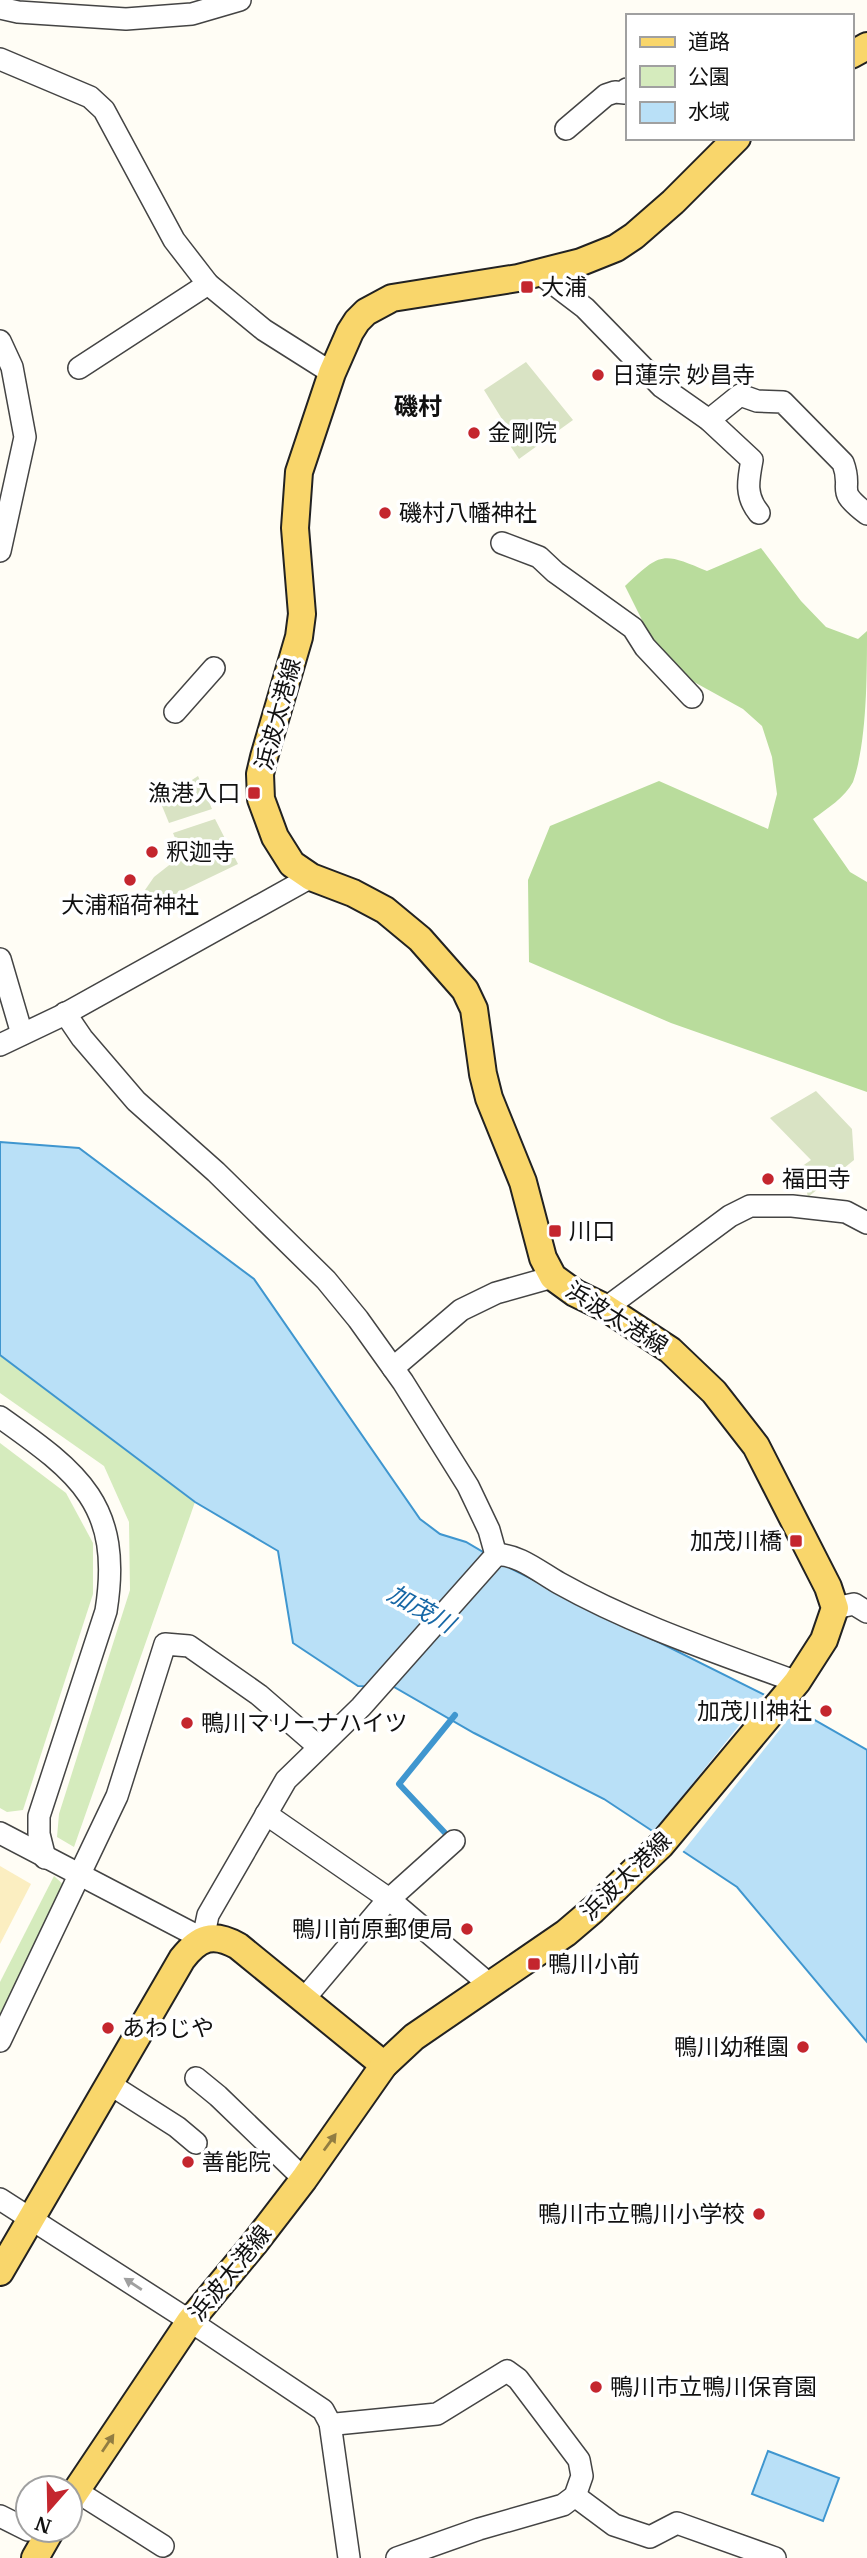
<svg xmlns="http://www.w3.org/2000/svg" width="867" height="2558" viewBox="0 0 867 2558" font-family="Merriweather,'Noto Sans JP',serif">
<rect width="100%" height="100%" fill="#fffdf5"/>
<g fill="#d5ebbd">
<polygon points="0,1355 195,1502 74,1847 57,1837 59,1814 130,1590 129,1522 104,1466 0,1393"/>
<polygon points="0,1443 66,1493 93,1543 93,1594 23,1810 7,1812 0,1808"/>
<polygon points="54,1876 67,1888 0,2024 0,1982"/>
</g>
<path fill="#b9dc9c" d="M761,548l40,53 25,26 32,12 9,-8c0,45 0,111 -14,151 -8,15 -26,27 -40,37l37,53 17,10v210l-196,-69 -142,-61 -1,-82 22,-54 109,-45 109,48 9,-35 -5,-37 -10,-31 -19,-17 -58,-32 -33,-37 -27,-54c36,-34 37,-34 82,-15z"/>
<polygon fill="#fbeec1" points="0,1866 31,1884 0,1944"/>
<g fill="#d9e3c4">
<polygon points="526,362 573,420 519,459 511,447 515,440 484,390"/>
<polygon points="198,776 212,809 169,823 160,801"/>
<polygon points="215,819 238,864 157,903 145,890 154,877 182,855 173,833"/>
<polygon points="816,1091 852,1129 854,1160 808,1197 801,1167 811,1160 770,1118"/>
</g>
<g fill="#b9e0f7" stroke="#3f96cf" stroke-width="2">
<polygon points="0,1142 79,1148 254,1279 420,1519 440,1534 466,1542 512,1569 811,1718 867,1750 867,2042 737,1887 604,1799 474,1733 394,1687 358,1686 293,1643 278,1551 195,1502 0,1355"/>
<polygon points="768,2451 839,2478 823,2521 752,2494"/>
</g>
<polygon fill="#fffdf5" points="766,1692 797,1708 681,1854 653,1833"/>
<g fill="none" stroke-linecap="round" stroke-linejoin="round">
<polyline stroke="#3f96cf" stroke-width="6" points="447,1835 399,1784 455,1715"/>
<g stroke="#444" stroke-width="24">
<g id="minor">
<polyline points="0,8 18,12 126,19 192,14 240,0"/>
<polyline points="0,59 90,97 104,110 174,240 208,284 264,330 332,373"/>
<polyline points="566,129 606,95 615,92 625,93 627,89"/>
<path d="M539,273l46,35 77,79 47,33 43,40c-4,21 -7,36 7,53"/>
<polyline points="0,341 12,367 25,437 0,551"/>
<polyline points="79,368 208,284"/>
<path d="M709,420l31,-25 17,6 26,1 60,61c11,29 -10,25 24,51"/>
<polyline points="502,543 539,557 555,572 633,628 645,647 692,697"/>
<polyline points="175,712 214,668"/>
<polyline points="0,959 22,1034"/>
<polyline points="0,1045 63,1015 311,877"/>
<polyline points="606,1308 730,1216 750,1206 792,1206 846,1212 867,1223"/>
<polyline points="393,1368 461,1310 496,1293 553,1277"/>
<path d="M0,1417c79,56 123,88 106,194l-67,205v18l6,24"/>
<path d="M496,1555c21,-2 45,18 63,28 75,42 157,69 238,99"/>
<polyline points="835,1608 854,1604 867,1612"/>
<polyline points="266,1814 389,1899 490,1985"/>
<polyline points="0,1833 203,1939 208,1915 286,1780 361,1707 496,1555 489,1530 468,1486 403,1382 358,1319 326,1280 216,1172 136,1101 82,1038 65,1013"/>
<polyline points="304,1999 385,1903 454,1841"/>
<polyline points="0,2041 117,1796 165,1644 189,1646 259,1695 319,1747"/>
<polyline points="196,2078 218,2096 304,2179"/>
<polyline points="108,2083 177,2127 196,2143"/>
<polyline points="0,2199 190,2321 323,2410 330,2423 349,2558"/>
<polyline points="330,2423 336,2424 437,2414 507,2371 518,2379 579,2460 582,2476 575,2496 563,2505 479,2529 397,2558"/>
<polyline points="76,2491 163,2546"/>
<polyline points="575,2496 614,2525 650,2537 677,2523 775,2558"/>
<polyline points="0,2516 28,2530"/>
</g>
</g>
<g stroke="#222" stroke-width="30">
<g id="major">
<polyline points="851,55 867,46"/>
<path d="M0,2272l182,-313c17,-22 31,-27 56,-13l146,119"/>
<polyline points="70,2500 190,2321 254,2244 304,2179 384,2065 414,2037 566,1933 593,1910 661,1845 797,1682 824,1640 835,1608 828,1587 756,1446 714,1392 670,1350 606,1308 575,1293 553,1277 543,1258 523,1182 489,1098 483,1074 474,1009 465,990 420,939 385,910 353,893 311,877 292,864 275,837 261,799 260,774 264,757 299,637 302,614 295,528 299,472 332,373 350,332 357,321 366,312 392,298 518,278 581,262 616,248 634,236 673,202 737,138"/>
<polyline points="35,2558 51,2530"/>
</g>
</g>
<use href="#minor" stroke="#fff" stroke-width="21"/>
<use href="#major" stroke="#f9d66b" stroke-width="26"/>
</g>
<defs><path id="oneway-solid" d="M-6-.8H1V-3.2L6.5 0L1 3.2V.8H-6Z" transform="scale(1.75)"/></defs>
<g fill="#917d42">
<use href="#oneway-solid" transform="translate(330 2142) rotate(-54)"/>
<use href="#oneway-solid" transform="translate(108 2443) rotate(-56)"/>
</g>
<use fill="#a0a0a0" href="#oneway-solid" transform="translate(133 2284) rotate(-147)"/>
<g fill="#c4262e" stroke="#fff" stroke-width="2.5">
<rect x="520" y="280" width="14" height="14" rx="3.5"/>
<circle cx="598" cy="375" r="7"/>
<circle cx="474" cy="433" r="7"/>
<circle cx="385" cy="513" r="7"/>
<rect x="247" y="786" width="14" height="14" rx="3.5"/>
<circle cx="152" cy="852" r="7"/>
<circle cx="130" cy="880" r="7"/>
<circle cx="768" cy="1179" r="7"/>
<rect x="548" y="1224" width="14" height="14" rx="3.5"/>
<rect x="789" y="1534" width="14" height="14" rx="3.5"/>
<circle cx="826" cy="1711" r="7"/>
<circle cx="187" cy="1723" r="7"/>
<circle cx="467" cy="1929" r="7"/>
<rect x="527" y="1957" width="14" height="14" rx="3.5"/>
<circle cx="108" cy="2028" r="7"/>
<circle cx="803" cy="2047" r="7"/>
<circle cx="188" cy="2162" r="7"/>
<circle cx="759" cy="2214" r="7"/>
<circle cx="596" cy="2387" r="7"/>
</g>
<g text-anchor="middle" stroke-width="7" stroke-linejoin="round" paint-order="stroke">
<g font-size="23" fill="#111" stroke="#fff" text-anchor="start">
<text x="541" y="295">大浦</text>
<text x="612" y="383">日蓮宗 妙昌寺</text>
<text x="488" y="441">金剛院</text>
<text x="399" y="521">磯村八幡神社</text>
<text x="240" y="801" text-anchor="end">漁港入口</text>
<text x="166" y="860">釈迦寺</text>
<text x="130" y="913" text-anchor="middle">大浦稲荷神社</text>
<text x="782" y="1187">福田寺</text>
<text x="569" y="1239">川口</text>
<text x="782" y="1549" text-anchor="end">加茂川橋</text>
<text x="812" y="1719" text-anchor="end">加茂川神社</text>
<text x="201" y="1731">鴨川マリーナハイツ</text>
<text x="453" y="1937" text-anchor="end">鴨川前原郵便局</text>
<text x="548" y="1972">鴨川小前</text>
<text x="122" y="2036">あわじや</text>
<text x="789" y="2055" text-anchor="end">鴨川幼稚園</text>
<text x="202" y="2170">善能院</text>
<text x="745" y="2222" text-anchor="end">鴨川市立鴨川小学校</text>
<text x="610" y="2395">鴨川市立鴨川保育園</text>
</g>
<g font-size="23" fill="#111" stroke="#fff">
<text transform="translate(278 714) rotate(-75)" y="8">浜波太港線</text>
<text transform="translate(617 1318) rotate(32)" y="8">浜波太港線</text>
<text transform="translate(626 1876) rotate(-44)" y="8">浜波太港線</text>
<text transform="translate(230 2273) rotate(-51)" y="8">浜波太港線</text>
</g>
<g font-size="24" font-weight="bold" fill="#111" stroke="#fff">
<text x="418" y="415">磯村</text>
</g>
<g font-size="24" font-style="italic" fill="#1768a6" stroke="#fff">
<text transform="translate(421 1609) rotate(29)" y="8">加茂川</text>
</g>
</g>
<rect x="626" y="14" width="228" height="126" fill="#ffffff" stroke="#a0a0a0" stroke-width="2"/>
<rect x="640" y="37" width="35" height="10" fill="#f9d66b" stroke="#a0a0a0" stroke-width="2"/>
<text x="688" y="49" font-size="21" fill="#111111">道路</text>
<rect x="640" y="66" width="35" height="21" fill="#d5ebbd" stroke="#a0a0a0" stroke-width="2"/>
<text x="688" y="84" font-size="21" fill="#111111">公園</text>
<rect x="640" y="102" width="35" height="21" fill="#b9e0f7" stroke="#a0a0a0" stroke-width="2"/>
<text x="688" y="119" font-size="21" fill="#111111">水域</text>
<g transform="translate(49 2509) rotate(200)"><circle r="33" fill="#ffffff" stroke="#a0a0a0" stroke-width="2"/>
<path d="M0-5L12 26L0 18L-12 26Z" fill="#c4262e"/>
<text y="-10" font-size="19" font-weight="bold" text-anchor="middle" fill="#111111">N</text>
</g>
</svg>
